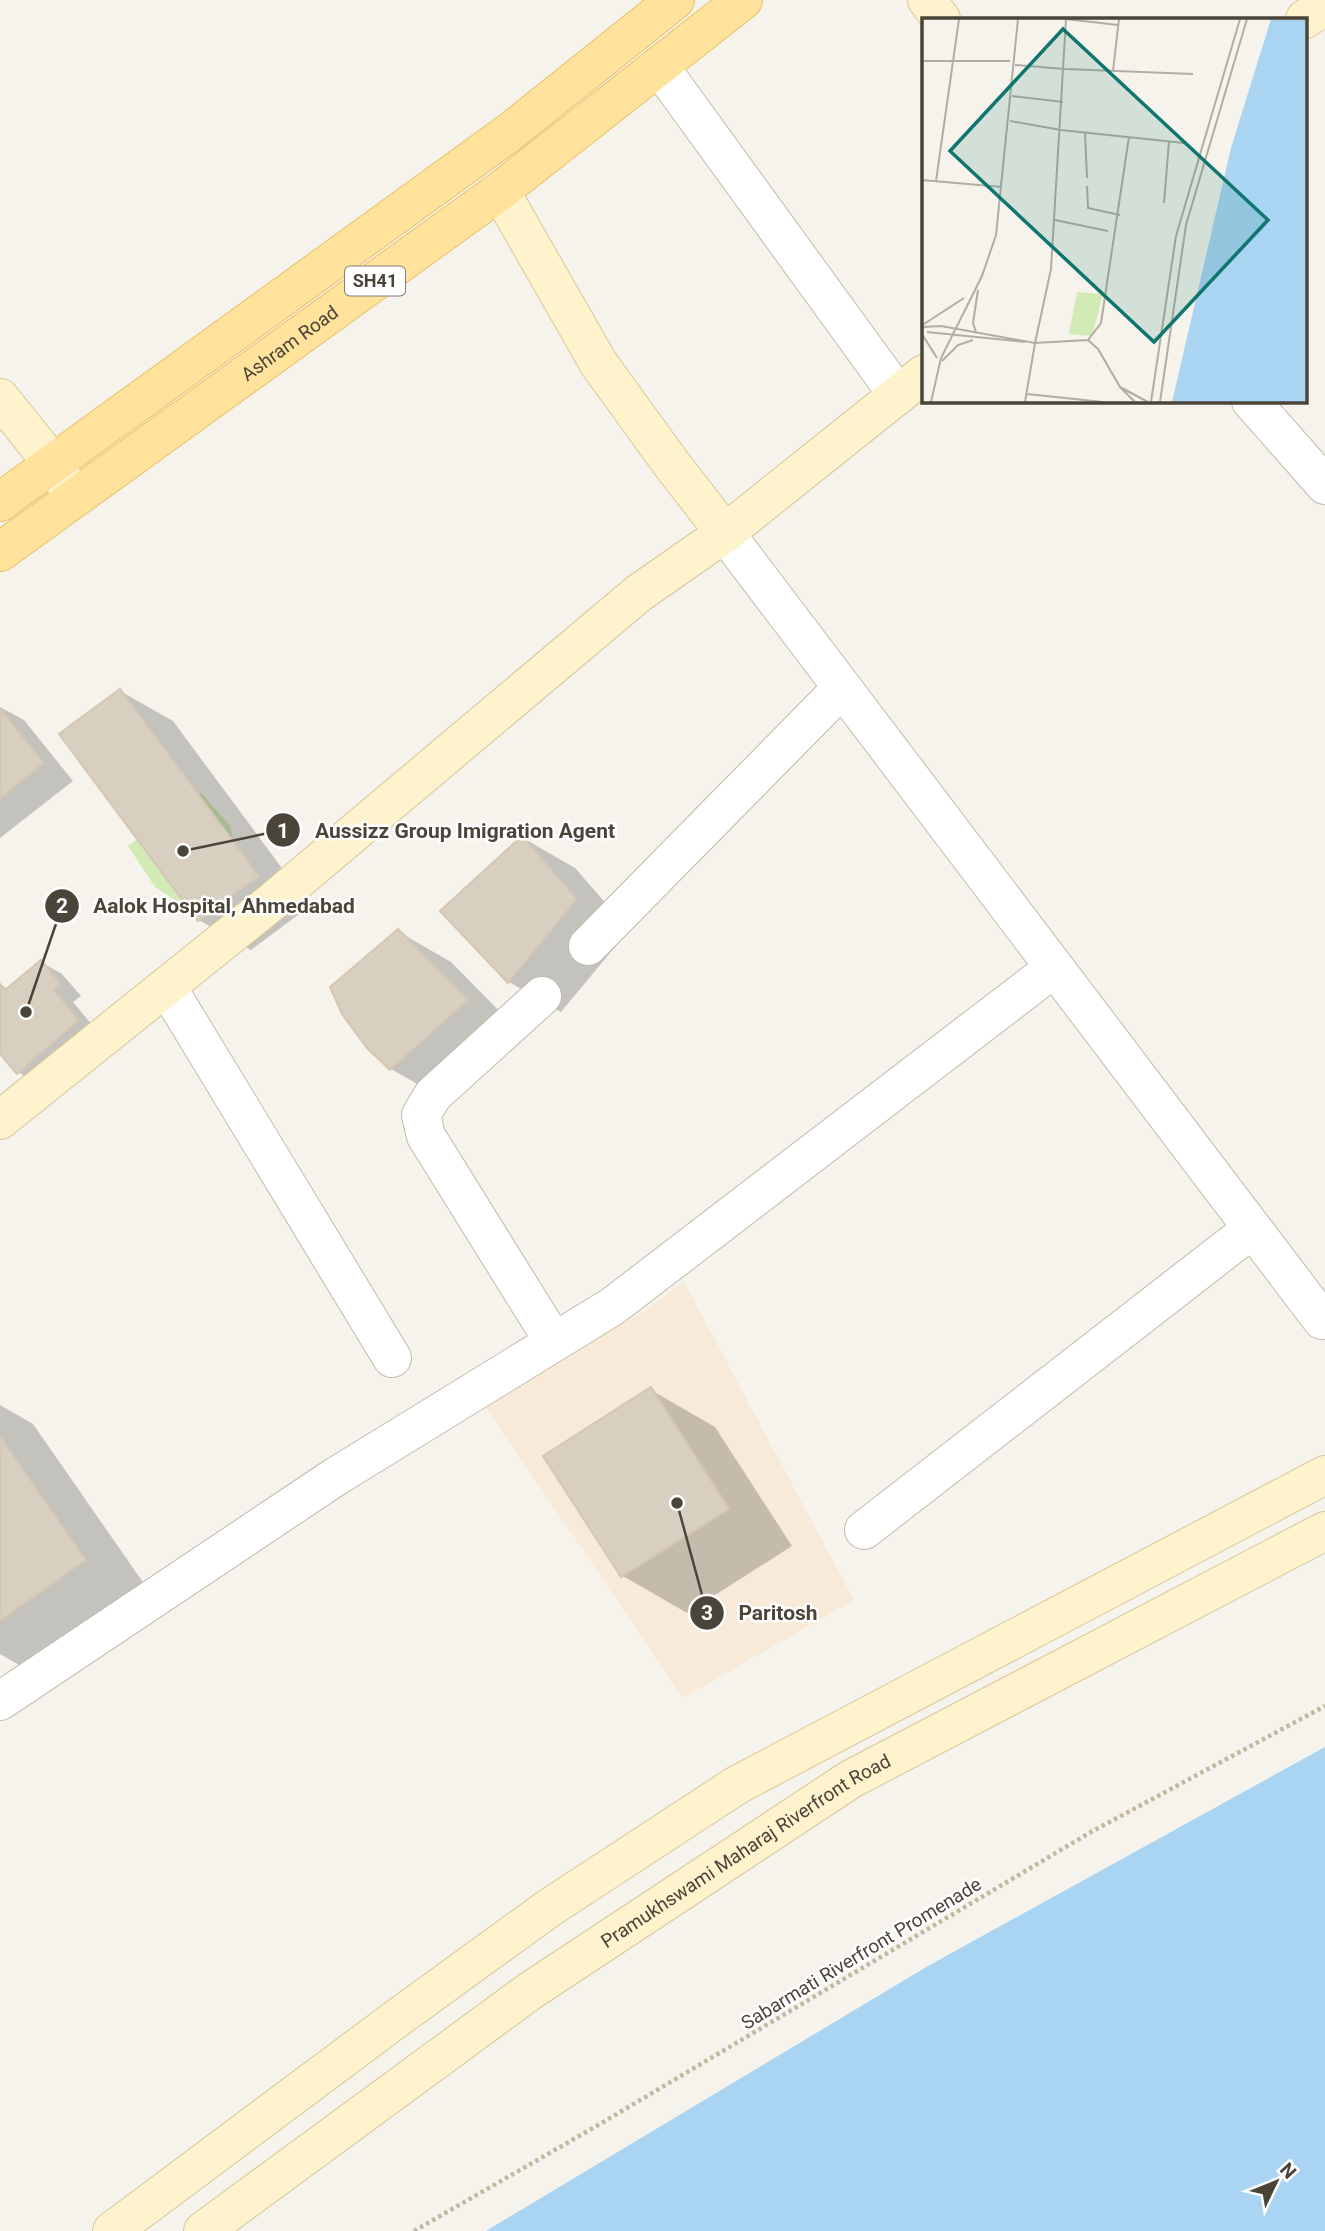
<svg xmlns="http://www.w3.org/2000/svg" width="1325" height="2231" viewBox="0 0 1325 2231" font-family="Roboto,sans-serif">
<rect width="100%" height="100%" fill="#f6f3ec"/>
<polygon fill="#f7ead8" points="684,1282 854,1600 683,1698 486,1407 577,1349 643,1312"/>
<polygon fill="#d2eab5" points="201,793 230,826 237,856 181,904 155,887 128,846"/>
<polygon fill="#a9d4f2" points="1325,1747 1325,2231 486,2231 928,1966"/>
<g fill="#0003">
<polygon points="120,691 173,721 310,906 251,950 199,920"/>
<polygon points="0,707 24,720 73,781 0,838"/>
<polygon points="523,838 575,868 629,930 561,1012 509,982"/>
<polygon points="399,932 451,962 519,1031 444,1099 391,1069 369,1047"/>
<polygon points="41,962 62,974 81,996 73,1002 98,1032 38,1084 18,1072 0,1051 0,984 9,990"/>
<polygon points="651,1390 715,1427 792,1546 687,1613 623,1576 546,1456"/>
<polygon points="0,1405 33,1424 156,1601 45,1680 0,1654"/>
</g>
<g fill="#d8cfc1" stroke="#d3c7b4" stroke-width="2">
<polygon points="120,689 259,876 198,921 59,734"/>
<polygon points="0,709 44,763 0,798"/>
<polygon points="522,836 577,899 508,983 440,911"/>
<polygon points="398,929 468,1000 390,1070 367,1048 342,1014 330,987"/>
<polygon points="41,960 61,984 54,990 79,1020 17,1074 0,1054 0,984 5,990"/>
<polygon points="651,1387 729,1509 621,1577 543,1456"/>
<polygon points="0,1436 86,1560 0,1621"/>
</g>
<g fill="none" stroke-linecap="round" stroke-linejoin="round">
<g stroke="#c2bbae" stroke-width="40">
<g id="street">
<polyline points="659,66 898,395"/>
<polyline points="1251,401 1325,485"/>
<polyline points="725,533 1322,1320"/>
<polyline points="588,946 842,688"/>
<polyline points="167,987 392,1358"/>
<polyline points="542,996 433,1095 421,1115 426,1136 554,1342"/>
<polyline points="864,1530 1252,1229"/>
<polyline points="0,1701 335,1477 613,1306 1054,968"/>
</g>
</g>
<g stroke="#d6c79b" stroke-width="40">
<g id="secondary">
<polyline points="927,0 941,19"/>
<polyline points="1305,19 1325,6"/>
<polyline points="500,191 599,364 673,466 725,533"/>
<polyline points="0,398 53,464 72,493"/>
<polyline points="0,1120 273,901 639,593 725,533 924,374"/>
<polyline points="112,2231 396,2019 549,1908 737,1785 1325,1475"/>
<path id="s1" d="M203,2231l327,-240 321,-212 474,-248"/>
</g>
</g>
<g stroke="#e6c16a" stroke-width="40">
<g id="primary">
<polyline points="0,502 510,132 675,0"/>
<path id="s2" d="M0,552l500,-361 243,-191"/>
</g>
</g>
<polyline stroke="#c4b79f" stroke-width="4.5" stroke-dasharray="3.5 3.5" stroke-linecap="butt" points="414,2231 600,2124 1091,1832 1325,1706"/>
<use href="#street" stroke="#fff" stroke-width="38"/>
<use href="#secondary" stroke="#fff3cd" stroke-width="38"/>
<use href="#primary" stroke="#ffe39c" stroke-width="38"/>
</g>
<g text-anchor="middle" stroke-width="5" stroke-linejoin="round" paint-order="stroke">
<rect fill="#fff" stroke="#817c74" stroke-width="2" x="345" y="266.5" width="60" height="29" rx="5"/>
<g font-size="18" font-weight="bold" fill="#4b4439">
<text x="375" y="287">SH41</text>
</g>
<g font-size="19" fill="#4b4439" stroke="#fff">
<text dy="7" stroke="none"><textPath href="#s2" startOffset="357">Ashram Road</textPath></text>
<text dy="7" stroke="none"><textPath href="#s1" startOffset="663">Pramukhswami Maharaj Riverfront Road</textPath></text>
<text transform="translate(861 1953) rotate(-31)" y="7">Sabarmati Riverfront Promenade</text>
</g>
</g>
<g transform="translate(922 18)">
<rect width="385" height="385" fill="#f6f3ec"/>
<path d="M155,274l26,2 -11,42 -23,-2z" fill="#d2eab5"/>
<path d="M349,1h36v383h-135l59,-254z" fill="#a9d4f2"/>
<path fill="none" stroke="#b2ada4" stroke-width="2" d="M144,1l52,6M144,1l-15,250 -16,74 53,-3 10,9 22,38M0,43h88M93,47l50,4M143,51l128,5M191,53l6,-52M90,78l51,6M88,103l51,9M139,112l123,13M163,114l2,46M0,162l80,7M14,163l23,-162M165,168l1,22 32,7M242,185l5,-62M133,202l53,11M2,306l40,-26M0,309l19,-1 94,17 -10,59M5,314l98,10M54,314l-3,-9 5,-33M0,316l15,24M166,322l13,-17 28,-186M20,343l16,-16 15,-5M105,376l76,8M9,384l10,-44 41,-82 14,-41 22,-216M213,384l-15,-15 28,15M229,384l25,-166 64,-217M238,384l26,-177 61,-206"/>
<path fill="#0f766e" fill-opacity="0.15" stroke="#0f766e" stroke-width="3.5" d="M141,11l205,191 -114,122 -204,-191z"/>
<rect width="385" height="385" fill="none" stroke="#4b4439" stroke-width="3.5"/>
</g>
<path fill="none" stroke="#4b4439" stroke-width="2.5" d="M183 851L283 830M26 1012L62 906M677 1503L707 1613"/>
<g fill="#4b4439" stroke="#fff" stroke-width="2.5">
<circle cx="183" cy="851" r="7"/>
<circle cx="26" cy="1012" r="7"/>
<circle cx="677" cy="1503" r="7"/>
<circle cx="283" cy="830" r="18"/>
<circle cx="62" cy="906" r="18"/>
<circle cx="707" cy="1613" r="18"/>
</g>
<g font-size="21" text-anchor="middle" font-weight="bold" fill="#fff">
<text x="283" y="838">1</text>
<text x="62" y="913">2</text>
<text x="707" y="1620">3</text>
</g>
<g font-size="21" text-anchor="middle" font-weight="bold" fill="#4b4439" stroke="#fff" stroke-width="5" stroke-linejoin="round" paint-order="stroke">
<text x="465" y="838">Aussizz Group Imigration Agent</text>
<text x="224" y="913">Aalok Hospital, Ahmedabad</text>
<text x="778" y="1620">Paritosh</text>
</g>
<g transform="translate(1276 2182) rotate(47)" stroke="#ffffff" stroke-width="5" paint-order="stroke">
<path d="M0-5L12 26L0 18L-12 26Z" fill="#4b4439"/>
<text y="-10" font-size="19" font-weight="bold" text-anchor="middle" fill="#4b4439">N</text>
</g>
</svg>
